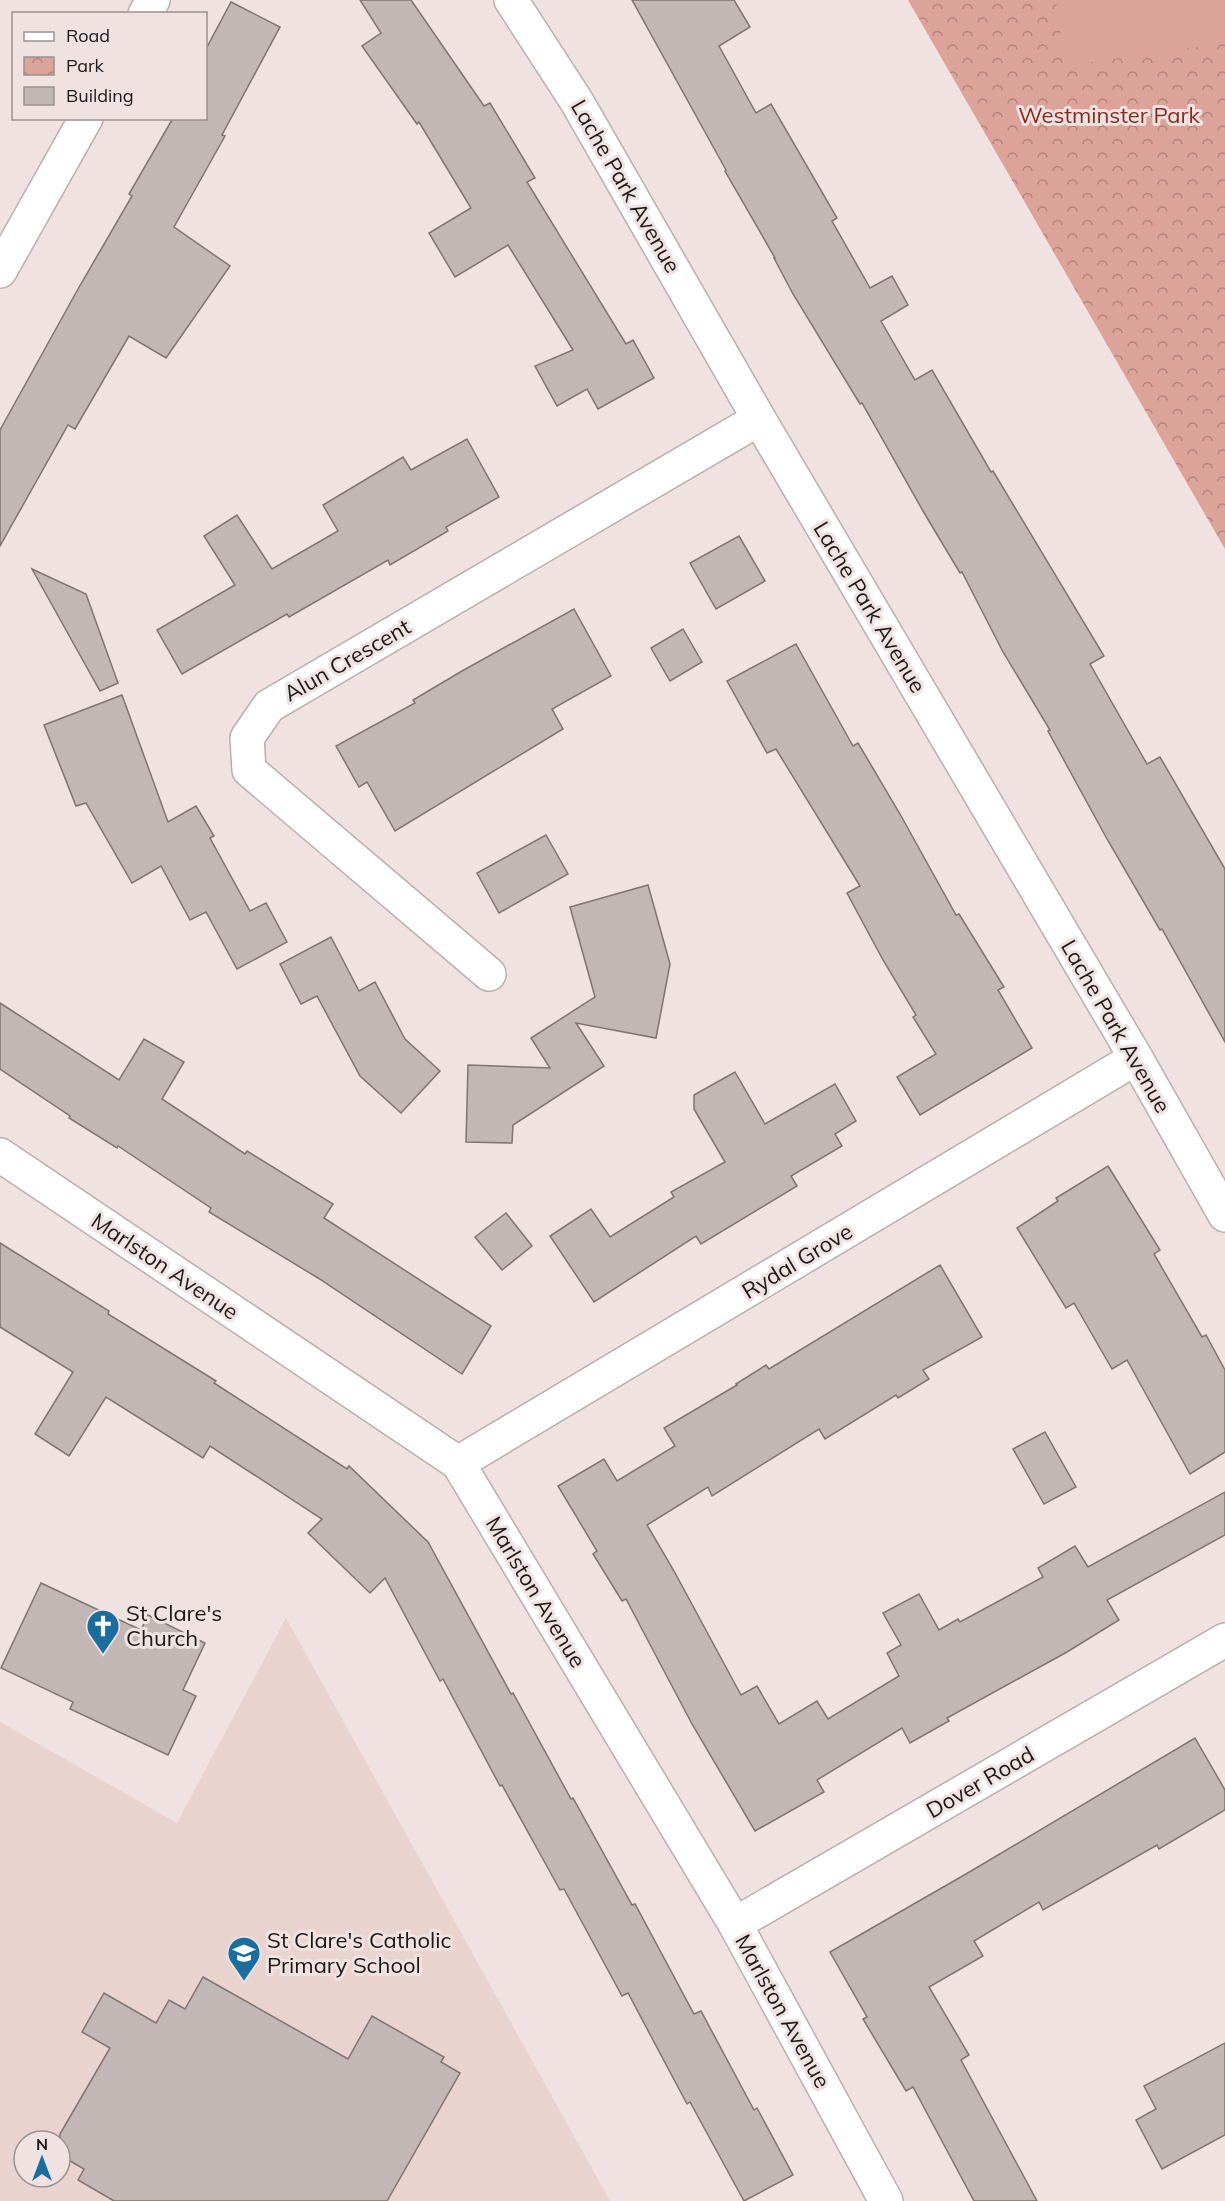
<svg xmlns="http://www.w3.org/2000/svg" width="1225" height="2201" viewBox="0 0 1225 2201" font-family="Mulish,sans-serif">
<defs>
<pattern id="park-crowns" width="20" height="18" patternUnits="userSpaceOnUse" patternTransform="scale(1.5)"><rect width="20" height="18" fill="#dca399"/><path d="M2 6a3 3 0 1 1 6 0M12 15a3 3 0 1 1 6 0" fill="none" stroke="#b2847c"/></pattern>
</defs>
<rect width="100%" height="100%" fill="#efe2e0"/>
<path fill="#e8d3cf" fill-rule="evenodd" d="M286,1618l324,583h-610v-479l177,101zM24,2141h36v36h-36z"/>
<polygon fill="url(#park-crowns)" points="908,0 1225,0 1225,549"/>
<polygon fill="#dca399" points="1056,0 1225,0 1225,43 1065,66"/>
<g fill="#c3b7b5" stroke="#7f7472" stroke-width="1.5">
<polygon points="360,0 411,0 484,106 490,103 535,178 527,182 626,344 633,340 654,378 598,409 587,389 557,406 535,366 573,350 508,245 455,277 429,233 471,208 419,122 417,124 362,46 381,33"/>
<polygon points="632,0 734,0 750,27 719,46 756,113 771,104 837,218 832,221 870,288 892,276 908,305 881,321 915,380 932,370 991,472 993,471 1104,656 1090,664 1147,764 1160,757 1225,869 1225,1042 1162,929 1160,930 1107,839 1048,731 1050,730 1003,652 962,572 960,573 923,511 862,403 860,404 793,294 774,258 775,258 725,171 726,170"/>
<polygon points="231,2 280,27 222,135 225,136 174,227 230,266 166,358 129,336 75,429 68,425 0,546 0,430 78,289 132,196 129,194 173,118 206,118 206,49"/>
<polygon points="467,439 499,497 446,527 448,531 390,565 388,560 289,617 287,614 182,674 157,630 235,585 204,536 237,515 272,569 338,531 323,505 403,457 411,470"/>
<polygon points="739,536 765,581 716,609 690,563"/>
<polygon points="32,569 86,594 118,683 100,691"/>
<polygon points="574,609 611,676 552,709 563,729 395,831 367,782 359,787 336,746 415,703 413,700 462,671"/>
<polygon points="683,629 702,662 670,681 651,648"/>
<polygon points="796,644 853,746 858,743 900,814 956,915 959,914 1004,987 998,990 1032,1048 920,1115 897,1077 936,1054 913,1017 916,1015 883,960 847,893 860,886 776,749 767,753 727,681"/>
<polygon points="122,695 168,822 196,806 214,836 210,838 250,911 266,903 287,942 237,969 206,912 190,920 161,866 132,883 86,803 76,806 44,725"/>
<polygon points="546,835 568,874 499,913 477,873"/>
<polygon points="648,885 670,964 656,1038 576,1023 604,1066 513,1125 512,1143 466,1142 468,1065 550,1068 531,1038 595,997 570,907"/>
<polygon points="331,937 359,991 375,982 405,1039 440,1071 401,1113 360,1076 317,996 301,1004 280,964"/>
<polygon points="0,1003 119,1080 144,1039 184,1062 162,1099 245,1154 247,1151 333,1204 324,1218 491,1326 462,1374 318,1278 209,1212 211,1208 118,1146 117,1148 69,1118 70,1116 0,1069"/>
<polygon points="735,1072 765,1124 835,1084 856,1121 835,1134 842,1146 791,1176 797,1186 701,1244 696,1236 594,1302 550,1236 591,1209 610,1237 674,1197 671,1192 725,1162 694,1109 694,1095"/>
<polygon points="1108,1166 1160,1250 1154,1254 1202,1337 1206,1335 1225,1370 1225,1452 1190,1474 1127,1360 1112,1369 1074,1303 1066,1308 1017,1228 1058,1201 1056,1198"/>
<polygon points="506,1213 532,1246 502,1270 475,1237"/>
<polygon points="0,1243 109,1311 108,1314 216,1381 214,1383 347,1469 349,1466 428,1542 511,1694 513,1693 571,1799 573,1798 632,1905 635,1904 694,2014 701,2011 754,2110 757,2108 793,2175 744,2201 690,2102 687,2104 628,1993 622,1996 564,1889 560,1890 502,1785 500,1786 443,1679 440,1681 385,1578 370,1593 308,1533 322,1519 210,1446 203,1458 106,1397 69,1456 35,1434 73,1372 0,1327"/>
<polygon points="940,1265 982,1337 923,1370 929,1379 898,1398 896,1395 825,1439 819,1429 712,1496 708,1487 647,1525 674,1571 741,1695 757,1686 779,1724 817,1701 828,1719 899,1676 887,1653 901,1645 883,1613 919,1594 939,1630 958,1619 960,1622 1043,1577 1038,1568 1075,1546 1088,1567 1225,1492 1225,1535 1107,1600 1119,1620 1067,1652 947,1718 949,1721 910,1743 902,1728 817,1780 824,1792 755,1831 692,1724 626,1599 622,1601 593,1554 597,1551 558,1486 604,1459 617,1481 675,1446 664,1428 737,1385 736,1384 766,1365 769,1369"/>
<polygon points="1045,1432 1076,1487 1044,1504 1013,1449"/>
<polygon points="41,1583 141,1630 148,1615 205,1643 183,1690 196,1696 168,1755 70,1709 73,1702 1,1668"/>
<polygon points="1195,1738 1225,1790 1225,1810 1159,1849 1157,1845 1043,1910 1039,1902 974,1941 983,1956 929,1987 969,2055 961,2060 1037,2201 974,2201 913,2087 906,2091 863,2019 867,2017 830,1952 966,1874"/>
<polygon points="203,1977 348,2059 372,2016 444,2057 441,2062 460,2073 387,2201 114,2201 78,2180 84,2169 60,2155 60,2134 110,2048 82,2032 104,1993 156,2023 169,2000 185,2009"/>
<polygon points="1225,2043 1225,2135 1162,2169 1136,2120 1156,2109 1144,2086"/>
</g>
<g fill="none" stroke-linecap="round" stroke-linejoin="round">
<g stroke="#bbafad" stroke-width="36">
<g id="minor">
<polyline points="511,0 577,102 759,419 1136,1058 1225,1215"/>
<polyline points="145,14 153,0"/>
<polyline points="0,271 86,118"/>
<polyline points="489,974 249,770 247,738 269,706 759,419"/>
<polyline points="0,1155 458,1463 735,1924 886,2201"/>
<polyline points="458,1463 1136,1058"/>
<polyline points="735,1924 1225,1640"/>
</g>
</g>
<use href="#minor" stroke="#fff" stroke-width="33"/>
</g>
<defs>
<g id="church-pin" transform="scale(1.725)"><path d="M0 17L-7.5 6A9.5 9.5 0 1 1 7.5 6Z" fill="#1a6e9f" stroke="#efe2e0"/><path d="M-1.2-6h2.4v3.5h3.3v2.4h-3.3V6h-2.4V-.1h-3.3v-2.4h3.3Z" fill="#fff"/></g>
<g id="school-pin" transform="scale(1.725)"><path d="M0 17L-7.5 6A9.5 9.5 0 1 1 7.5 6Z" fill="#1a6e9f" stroke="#efe2e0"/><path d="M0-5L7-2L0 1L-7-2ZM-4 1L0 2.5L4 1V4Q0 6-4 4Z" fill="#fff"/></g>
</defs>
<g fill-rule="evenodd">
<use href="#church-pin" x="103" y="1626"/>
<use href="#school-pin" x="244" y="1953"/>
</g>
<g text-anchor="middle" stroke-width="6" stroke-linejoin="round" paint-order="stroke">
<g font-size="22" fill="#892a1e" stroke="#efe2e0">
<text x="1109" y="123">Westminster Park</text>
</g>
<g font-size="22" fill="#1c1817" stroke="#efe2e0">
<text transform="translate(626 186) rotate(60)" y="8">Lache Park Avenue</text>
<text transform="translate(870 607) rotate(59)" y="8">Lache Park Avenue</text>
<text transform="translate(347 660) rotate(-30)" y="8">Alun Crescent</text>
<text transform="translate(1116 1026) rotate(60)" y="8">Lache Park Avenue</text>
<text transform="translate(797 1261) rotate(-31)" y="8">Rydal Grove</text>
<text transform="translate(165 1266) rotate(34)" y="8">Marlston Avenue</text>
<text transform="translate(536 1592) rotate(59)" y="8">Marlston Avenue</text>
<text transform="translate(980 1782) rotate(-30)" y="8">Dover Road</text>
<text transform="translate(783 2011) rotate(61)" y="8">Marlston Avenue</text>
</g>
<g font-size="22" fill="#1c1817" stroke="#efe2e0" text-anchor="start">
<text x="126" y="1621">St Clare's<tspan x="126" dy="25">Church</tspan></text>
<text x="267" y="1948">St Clare's Catholic<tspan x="267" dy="25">Primary School</tspan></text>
</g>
</g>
<rect x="12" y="12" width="195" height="108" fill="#efe2e0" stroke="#9b9190" stroke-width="1.5"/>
<rect x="24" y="32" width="30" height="9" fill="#ffffff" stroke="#9b9190" stroke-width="1.5"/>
<text x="66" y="42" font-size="18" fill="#1c1817">Road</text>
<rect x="24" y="57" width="30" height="18" fill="url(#park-crowns)" stroke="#9b9190" stroke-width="1.5"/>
<text x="66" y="72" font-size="18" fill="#1c1817">Park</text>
<rect x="24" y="87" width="30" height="18" fill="#c3b7b5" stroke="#9b9190" stroke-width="1.5"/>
<text x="66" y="102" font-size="18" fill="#1c1817">Building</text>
<g transform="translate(42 2159)"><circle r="28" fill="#efe2e0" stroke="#9b9190" stroke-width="1.5"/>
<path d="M0-4.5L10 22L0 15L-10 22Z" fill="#1a6e9f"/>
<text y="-9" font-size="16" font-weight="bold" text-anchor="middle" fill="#1c1817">N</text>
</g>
</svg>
